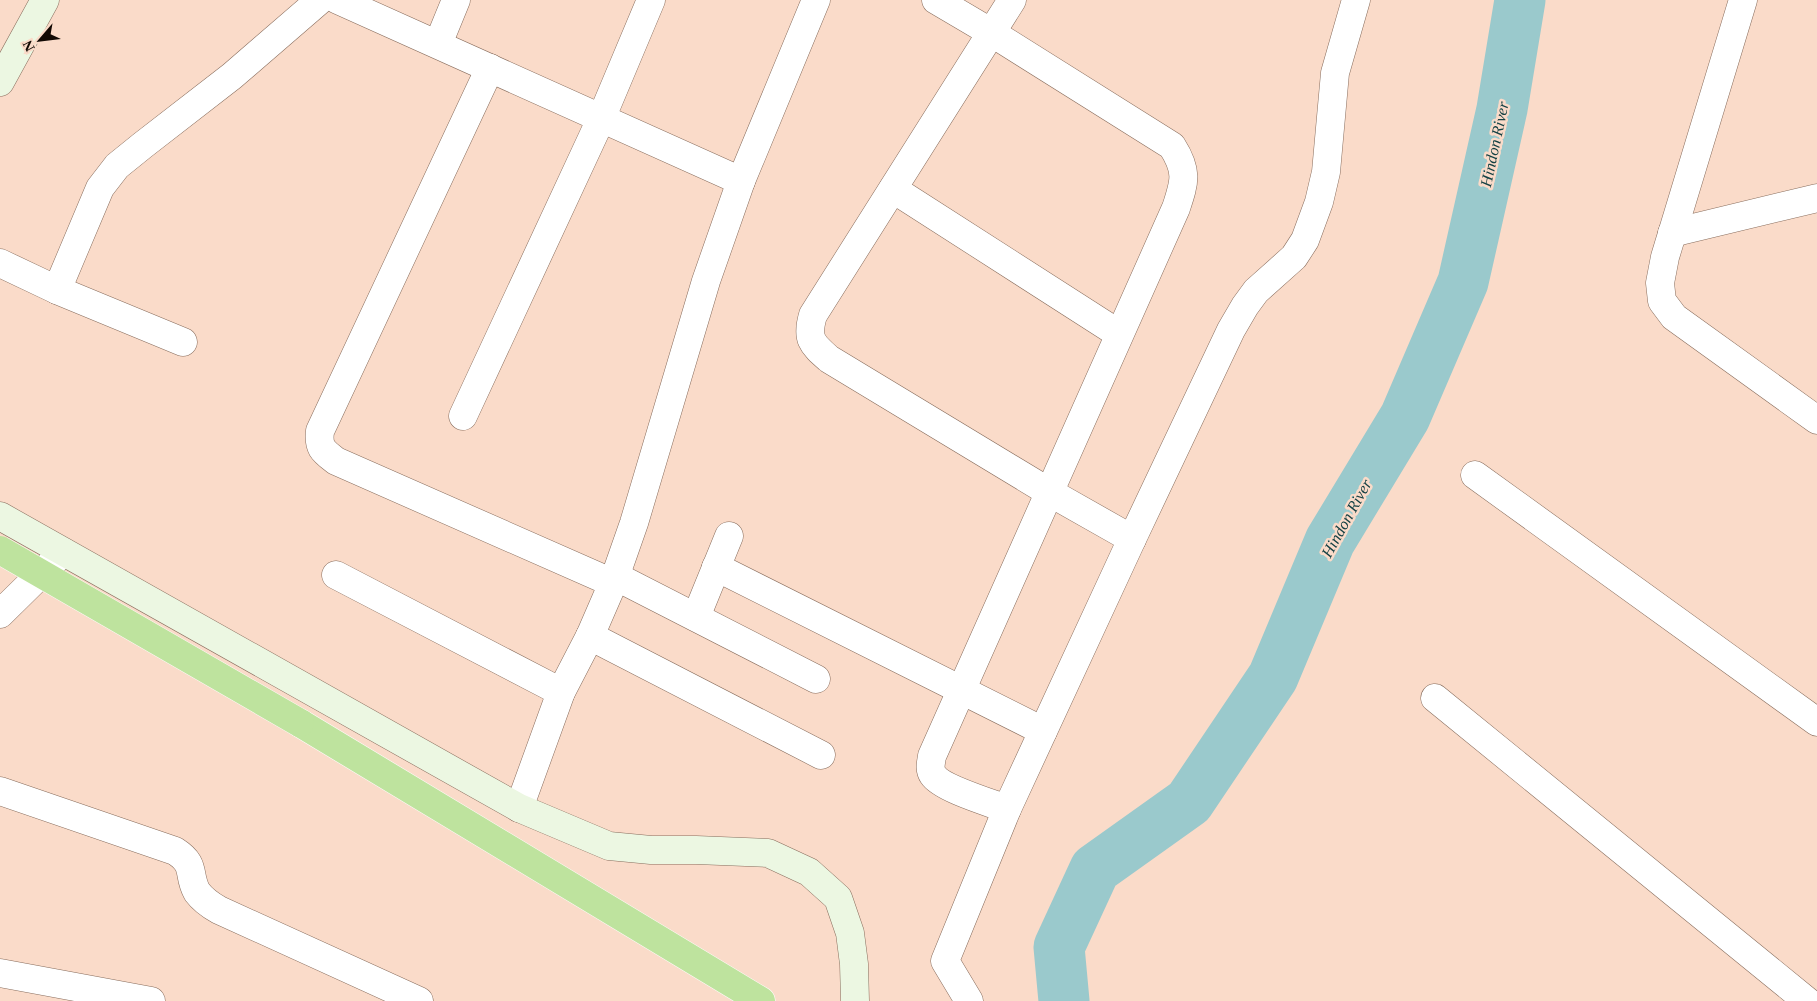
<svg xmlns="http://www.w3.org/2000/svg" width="1817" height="1001" viewBox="0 0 1817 1001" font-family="'Times New Roman',serif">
<rect width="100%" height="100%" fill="#fadbc9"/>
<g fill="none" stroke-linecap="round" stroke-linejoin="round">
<polyline stroke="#9ac9cc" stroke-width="51" points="1064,1001 1059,947 1095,869 1189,802 1273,677 1330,541 1405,417 1463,282 1502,109 1520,0"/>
<g stroke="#886d5d" stroke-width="29">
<g id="street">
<polyline points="338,0 741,181"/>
<path d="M936,0l56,33 180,113c16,25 13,35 4,62l-244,548c-1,7 -3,13 1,19 8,13 58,28 74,34"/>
<path d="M1012,0l-199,315c-7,24 -1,29 16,44l220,133 83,47"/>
<polyline points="1743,0 1665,257 1660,283 1662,301 1674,317 1817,420"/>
<polyline points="438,44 456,0"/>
<path d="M490,68l-170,363c-2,17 3,20 16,30l277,122"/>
<polyline points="893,189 1119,334"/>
<polyline points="1672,233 1817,198"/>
<polyline points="0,263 57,290 183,342"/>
<polyline points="57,290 100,188 117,166 143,145 232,76 320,0"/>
<polyline points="463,416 601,119 651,0"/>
<polyline points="1475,475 1817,722"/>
<polyline points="716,567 1043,731"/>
<polyline points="336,575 561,692"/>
<polyline points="615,576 816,679"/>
<polyline points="0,614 63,552"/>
<polyline points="696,617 729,536"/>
<polyline points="590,636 821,755"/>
<polyline points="1435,698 1807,1001"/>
<path d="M0,791l175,60c22,14 12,23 22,41 6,8 13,13 22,18l200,91"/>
<polyline points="519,808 561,692 590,636 613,583 634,523 706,281 741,181 816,0"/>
<polyline points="0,973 151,1001"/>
<polyline points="969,1001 945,961 1007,809 1132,539 1231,330 1245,306 1256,291 1294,257 1305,240 1319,202 1326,172 1335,73 1356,0"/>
</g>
</g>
<g stroke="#886d5d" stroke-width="29">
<g id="secondary">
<polyline points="0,82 45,0"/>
<polyline points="0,516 519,808 609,846 651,850 696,850 768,853 809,872 838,898 850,933 854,964 855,1001"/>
</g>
</g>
<g stroke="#fff" stroke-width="29">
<polyline id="highway" points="300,723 761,1001"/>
</g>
<use href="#street" stroke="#fff" stroke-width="28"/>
<use href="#secondary" stroke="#ecf7e2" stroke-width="28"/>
<use href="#highway" stroke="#bee39e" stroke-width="28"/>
<g stroke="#fff" stroke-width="29" stroke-linecap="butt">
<polyline id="highway-bridge" points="0,550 300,723"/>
</g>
<use href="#highway-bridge" stroke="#bee39e" stroke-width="28"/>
</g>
<g text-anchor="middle" stroke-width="5" stroke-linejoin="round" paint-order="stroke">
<g font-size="16" font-style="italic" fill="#154144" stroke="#fadbc9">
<text transform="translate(1494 144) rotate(-78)" y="6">Hindon River</text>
<text transform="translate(1346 518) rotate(-61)" y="6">Hindon River</text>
</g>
</g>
<g transform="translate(40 40) rotate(242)" stroke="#fadbc9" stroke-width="4" paint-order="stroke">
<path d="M0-4L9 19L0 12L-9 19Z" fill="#120904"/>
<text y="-8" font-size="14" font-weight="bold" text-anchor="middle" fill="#120904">N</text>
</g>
</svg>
